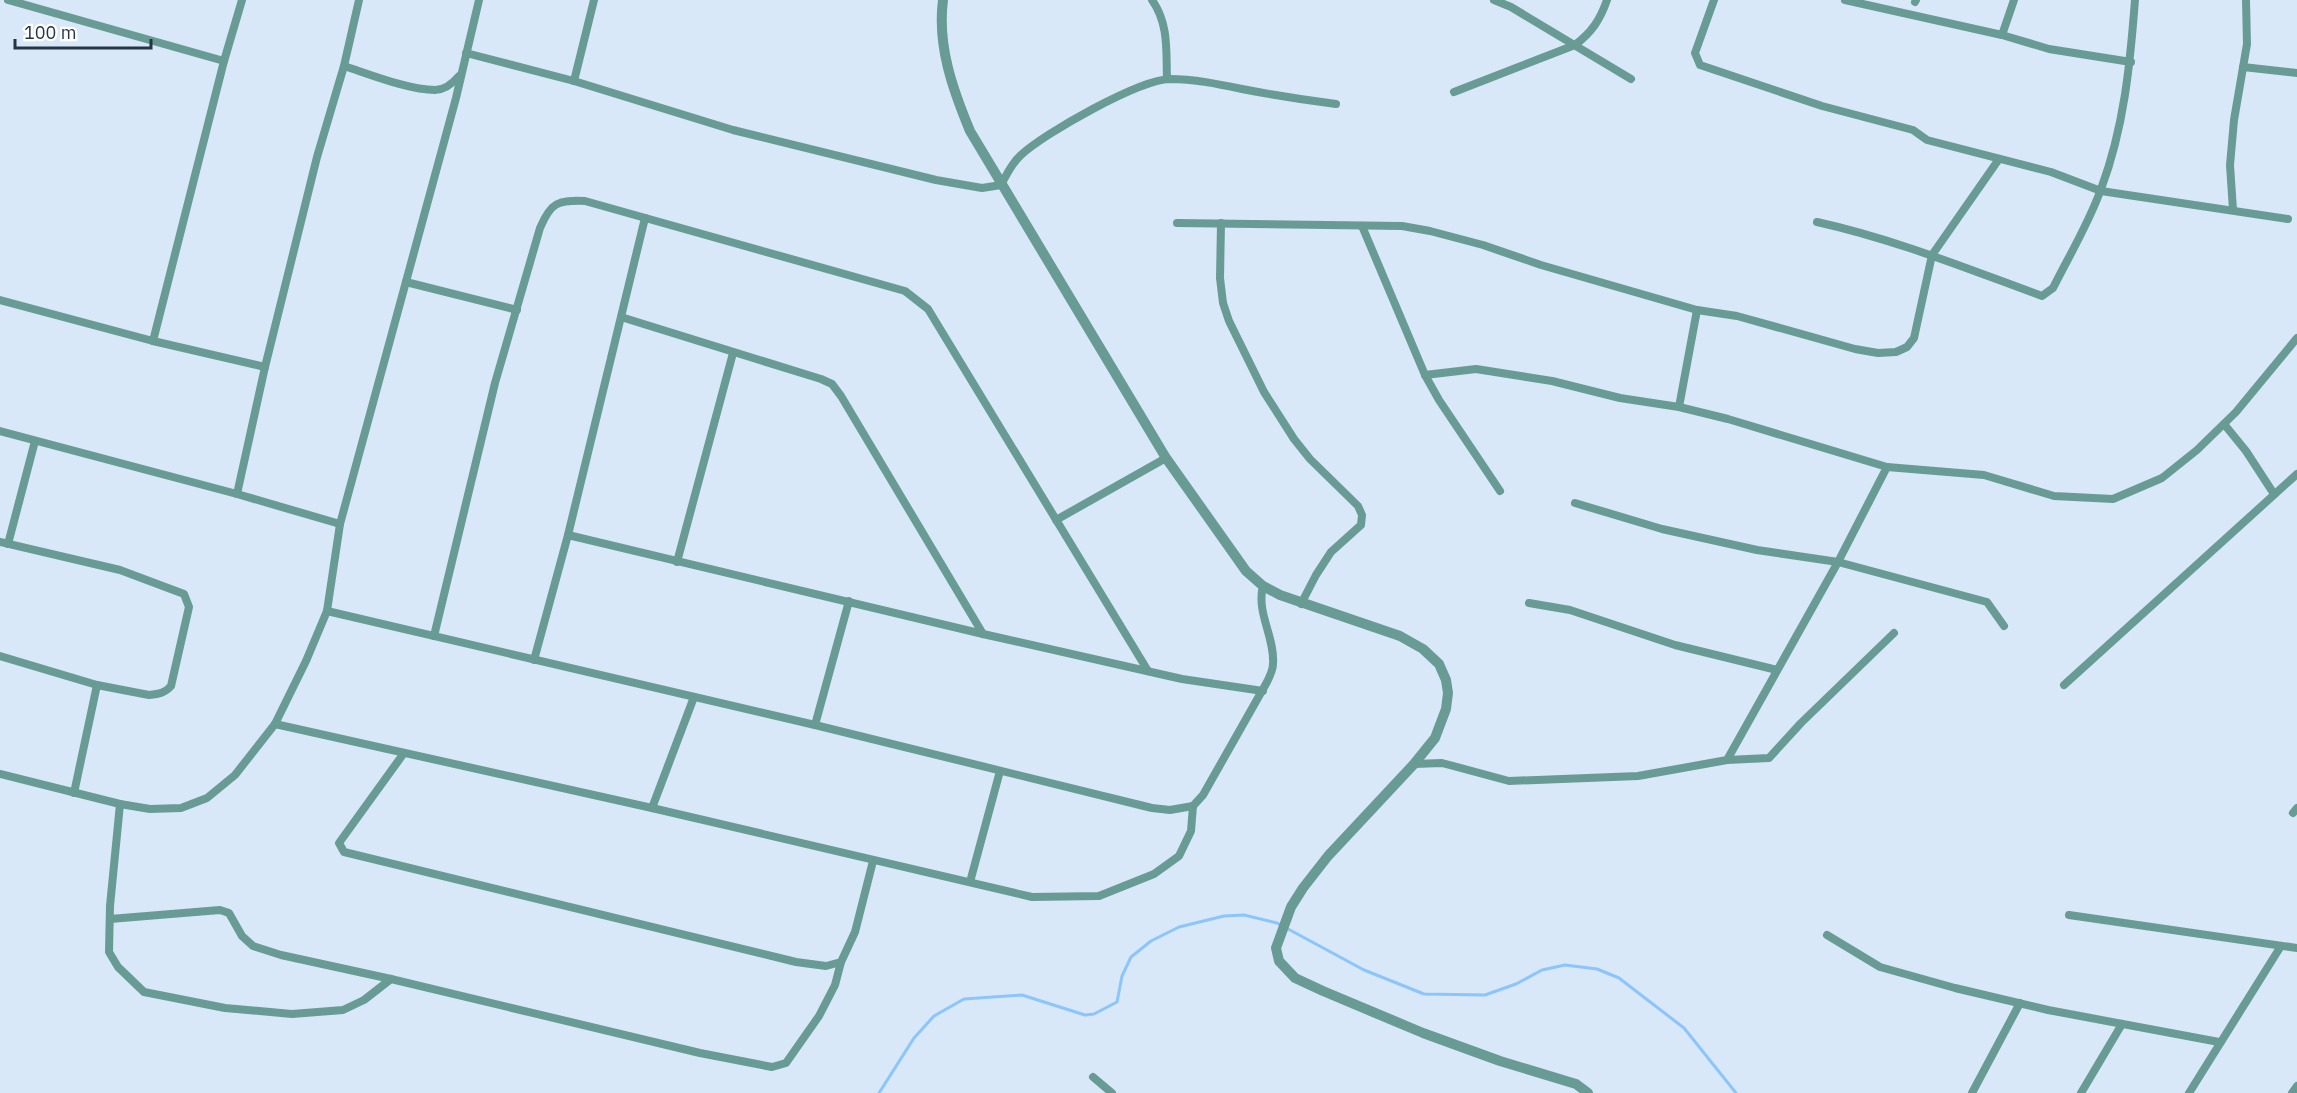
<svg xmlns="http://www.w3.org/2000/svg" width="2297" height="1093" viewBox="0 0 2297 1093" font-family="'IBM Plex Sans',sans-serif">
<rect width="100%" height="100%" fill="#d8e8f8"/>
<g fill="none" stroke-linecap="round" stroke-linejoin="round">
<polyline stroke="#8bc5fa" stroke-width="3" points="879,1093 914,1038 934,1016 964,999 1022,995 1085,1015 1094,1014 1117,1002 1122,976 1131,957 1151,941 1179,927 1224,916 1244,915 1277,923 1364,970 1424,994 1485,995 1516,984 1542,970 1565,965 1597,969 1619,978 1684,1028 1736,1093"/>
<g stroke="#699b95" stroke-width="8">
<polyline points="8,0 224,61"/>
<path d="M1152,0c17,24 14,51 15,79"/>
<polyline points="1494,0 1511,7 1631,79"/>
<polyline points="1714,0 1695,53 1700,65 1822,106 1913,130 1927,140 2051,172 2101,191 2288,219"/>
<polyline points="1845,0 2002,35 2049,49 2131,62"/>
<polyline points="1915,2 1916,0"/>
<polyline points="2002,35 2014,0"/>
<path d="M466,53l108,28 159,49 203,50 46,8 19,-3c6,-11 10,-21 20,-30 24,-22 117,-75 149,-76 24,0 48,5 72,10 31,6 63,11 94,15"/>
<path d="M344,66c25,8 65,24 91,24 9,0 18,-7 24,-14"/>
<polyline points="2243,67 2297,73"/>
<polyline points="574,81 594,0"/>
<path d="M1454,92l121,-47c17,-13 25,-25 32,-45"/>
<polyline points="2233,210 2230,165 2234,120 2247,44 2246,0"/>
<path d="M1817,222c77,17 151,47 225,74l11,-8c16,-32 36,-65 48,-99 23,-61 29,-124 34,-189"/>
<polyline points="1177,223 1402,226 1430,231 1483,245 1541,265 1697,310 1737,316 1855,349 1878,353 1896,352 1907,347 1914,338 1932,255 1999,159"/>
<polyline points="1221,223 1220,278 1223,303 1229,321 1264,392 1294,439 1310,459 1358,506 1362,515 1361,525 1331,552 1316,575 1301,604"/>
<polyline points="1362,226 1425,375 1439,400 1500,491"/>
<polyline points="406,282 517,310"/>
<polyline points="0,300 153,341 265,367"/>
<polyline points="621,317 821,379 832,384 841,396 983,634"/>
<polyline points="153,341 224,61 242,0"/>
<polyline points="1679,407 1697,310"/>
<polyline points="2224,424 2246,451 2274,494"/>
<polyline points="0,431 237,494 340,524"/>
<polyline points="1887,467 1984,475 2054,496 2113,499 2162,478 2197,450 2236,412 2297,338"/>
<polyline points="237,494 265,367 317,157 344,66 359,0"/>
<polyline points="1575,503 1662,529 1757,550 1838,562 1987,602 2004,626"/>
<polyline points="1056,520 1166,458"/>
<polyline points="568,535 983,634 1182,679 1263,691"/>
<path d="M0,542l120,28 64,24 5,13 -18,79c-6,7 -12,8 -22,9l-52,-10 -97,-29"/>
<polyline points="8,544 35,441"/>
<polyline points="677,562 733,353"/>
<polyline points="1529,603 1570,610 1675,645 1777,670"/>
<path d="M327,611l488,114 337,83 18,2 23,-4 10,-11 64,-113c3,-6 6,-12 6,-18 2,-27 -17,-51 -10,-78"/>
<path d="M434,636l61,-253 45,-155c11,-26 18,-28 45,-27l320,90 23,18 220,362"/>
<polyline points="534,660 568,535 645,218"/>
<polyline points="2064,685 2297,474"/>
<polyline points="275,724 652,808 1032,897 1099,896 1154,874 1179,856 1191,831 1193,806"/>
<polyline points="815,725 849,601"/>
<polyline points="404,753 339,843 344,852 796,962 826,966 841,962 855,932 873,861"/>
<polyline points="1727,760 1769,758 1801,723 1894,633"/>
<polyline points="1414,764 1442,763 1509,781 1638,776 1727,760 1838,562 1887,467 1728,419 1679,407 1620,398 1552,381 1476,369 1425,375"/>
<polyline points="0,774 120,804 150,809 181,808 207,798 235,775 275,724 306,661 327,611 340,524 456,98 479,0"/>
<polyline points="74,793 97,685"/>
<polyline points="120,804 110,906 109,952 118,967 144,992 225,1008 292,1014 343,1010 364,1000 391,979"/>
<polyline points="652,808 694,697"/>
<polyline points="2293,813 2297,808"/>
<polyline points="970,882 1000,771"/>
<polyline points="2069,915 2297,948"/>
<polyline points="110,919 220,910 229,913 242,936 253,946 281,955 391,979 700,1053 772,1067 786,1063 819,1016 835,985 841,962"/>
<polyline points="1827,935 1880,967 1955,988 2048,1010 2219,1042"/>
<polyline points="1093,1077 1112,1093"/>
<polyline points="1972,1093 2020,1003"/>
<polyline points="2081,1093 2122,1024"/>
<polyline points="2189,1093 2281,946"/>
<polyline points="2292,1093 2297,1086"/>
</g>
<path stroke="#699b95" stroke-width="10" d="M943,0c-6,46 10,90 27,131l196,327 80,113 17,15 17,9 120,41 23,13 16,15 7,16 2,13 -2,16 -11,29 -21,26 -86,92 -25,32 -12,19 -15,41 3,13 16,17 28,13 100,42 77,28 76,23 12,9"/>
</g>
<path d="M15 39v9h136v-9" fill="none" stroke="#253544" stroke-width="3"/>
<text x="24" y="39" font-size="18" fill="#253544" stroke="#ffffff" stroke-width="4.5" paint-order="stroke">100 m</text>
</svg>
